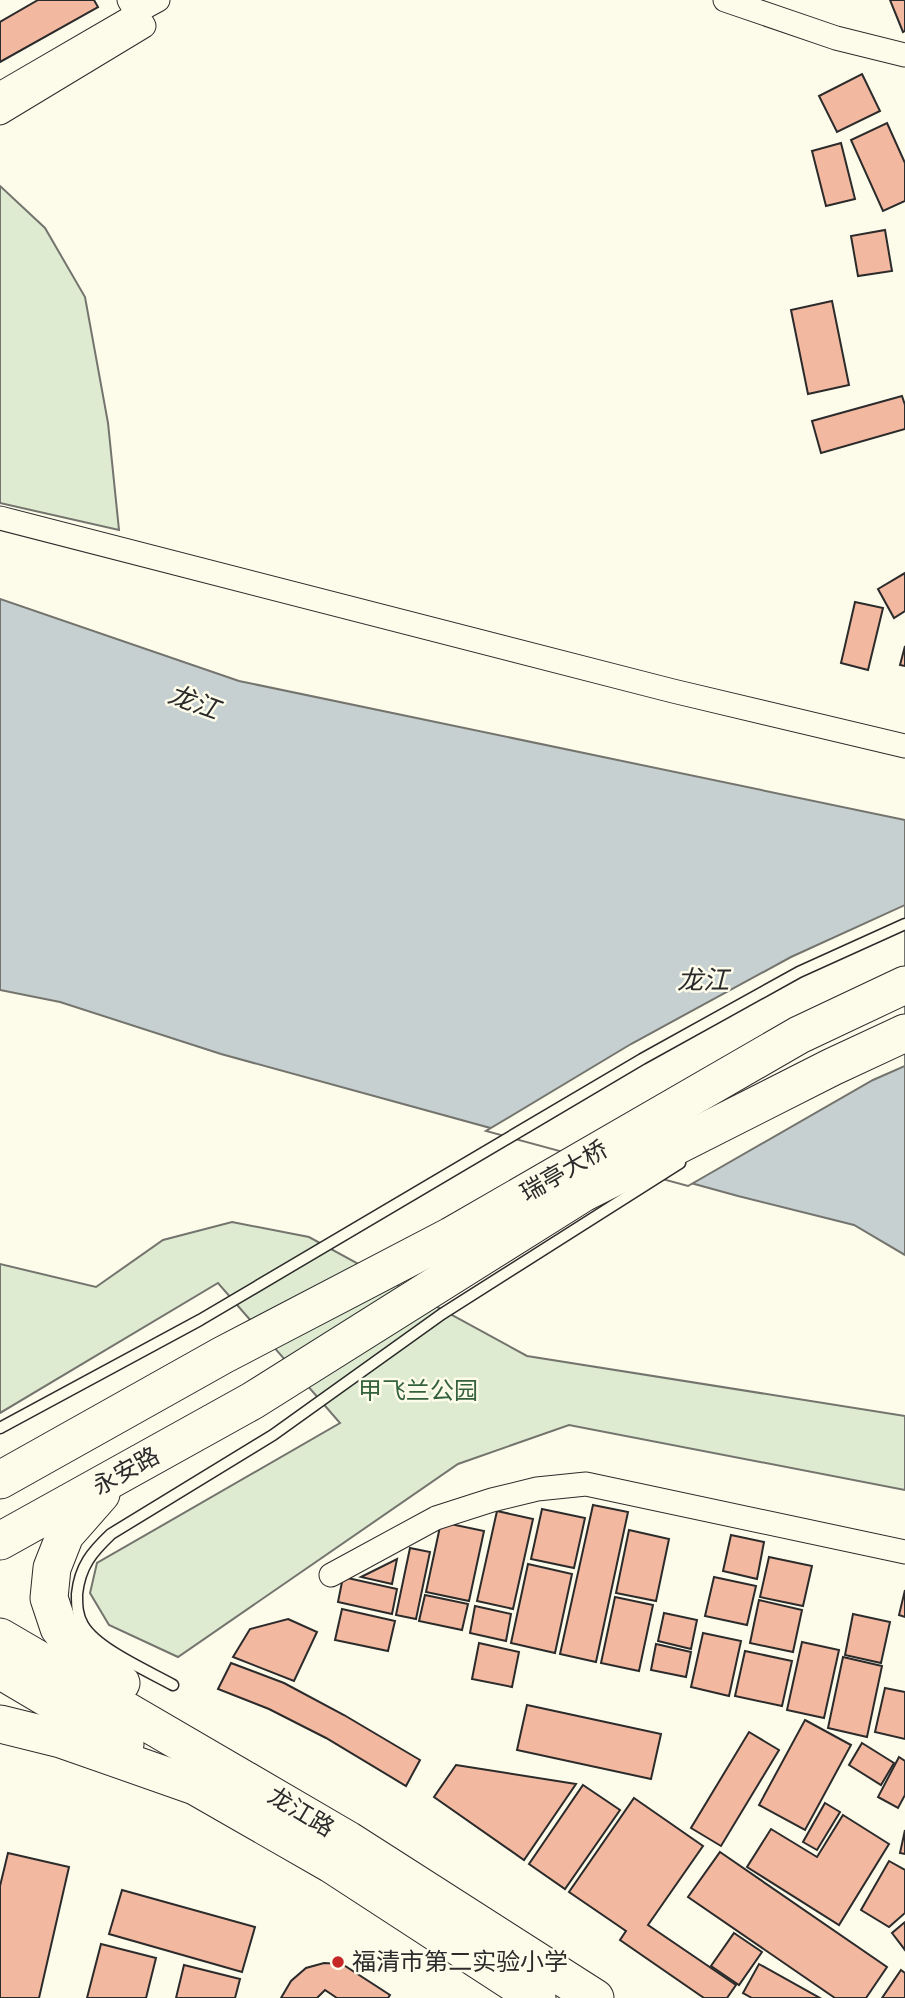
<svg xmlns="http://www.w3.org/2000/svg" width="905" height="1998" viewBox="0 0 905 1998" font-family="Rubik,'Noto Sans SC',sans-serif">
<rect width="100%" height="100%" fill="#fdfbea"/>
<g fill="#deebd1" stroke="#74746e" stroke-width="2">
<polygon points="0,186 45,228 85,297 108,423 119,530 0,503"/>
<polygon points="232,1222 309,1237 527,1356 905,1416 905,1490 569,1425 458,1464 178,1657 109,1625 90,1593 97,1563 340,1423 218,1283 0,1413 0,1264 96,1287 163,1240"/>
</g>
<polygon fill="#c7d0d0" stroke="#74746e" stroke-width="2" points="0,599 239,681 905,820 905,1255 854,1225 738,1196 221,1054 60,1002 0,990"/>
<polygon fill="#fdfbea" stroke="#74746e" stroke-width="2" points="905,905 905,1066 873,1080 688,1186 486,1131 631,1044 791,957"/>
<g fill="#f2b8a0" stroke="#2b2b2b" stroke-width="2">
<polygon points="38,0 94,0 98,7 0,62 0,22"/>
<polygon points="890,0 905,0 905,31 903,32"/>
<polygon points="862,74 880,111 837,132 819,96"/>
<polygon points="887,123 905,163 905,201 883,211 851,140"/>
<polygon points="841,143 855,199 826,206 812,151"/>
<polygon points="885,230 892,271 858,276 851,236"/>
<polygon points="832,301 849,385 808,394 791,310"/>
<polygon points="902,396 905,405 905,429 821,453 812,421"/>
<polygon points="905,573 905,611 894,618 878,589"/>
<polygon points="855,602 883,608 868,670 841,663"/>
<polygon points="905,646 905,666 900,665"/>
<polygon points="593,1505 628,1512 596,1662 560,1654"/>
<polygon points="542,1509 585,1518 574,1568 531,1559"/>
<polygon points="497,1511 533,1519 513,1609 477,1601"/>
<polygon points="441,1522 484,1531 469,1601 426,1592"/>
<polygon points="629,1530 669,1539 656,1601 616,1593"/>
<polygon points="731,1535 764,1542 757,1579 723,1571"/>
<polygon points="410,1548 430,1552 416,1619 396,1615"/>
<polygon points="769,1557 812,1566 803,1606 760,1597"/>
<polygon points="397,1559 392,1584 361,1577"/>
<polygon points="528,1564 572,1574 555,1653 511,1643"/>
<polygon points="343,1577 397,1589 392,1614 338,1602"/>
<polygon points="714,1577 756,1586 747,1625 705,1616"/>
<polygon points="905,1590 905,1617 899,1615"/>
<polygon points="425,1595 468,1604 462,1630 419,1621"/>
<polygon points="615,1597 653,1605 639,1671 601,1663"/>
<polygon points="759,1600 802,1610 793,1652 750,1643"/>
<polygon points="475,1606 511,1614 506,1641 470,1633"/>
<polygon points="342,1609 395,1621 388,1651 335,1640"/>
<polygon points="664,1613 697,1620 691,1649 658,1641"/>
<polygon points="853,1614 890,1622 881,1663 845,1655"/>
<polygon points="288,1619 317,1632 294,1681 233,1657 250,1629"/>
<polygon points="703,1633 741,1641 729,1696 691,1687"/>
<polygon points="802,1642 839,1650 824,1718 787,1710"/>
<polygon points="479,1643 519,1652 512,1687 472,1679"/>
<polygon points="656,1644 691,1652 686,1677 651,1670"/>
<polygon points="745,1651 792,1661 782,1706 735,1696"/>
<polygon points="843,1657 882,1666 867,1737 828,1728"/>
<polygon points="231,1663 284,1683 344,1715 420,1760 406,1786 326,1738 269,1709 218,1689"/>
<polygon points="885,1688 905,1692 905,1739 875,1732"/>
<polygon points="527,1705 661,1734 651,1779 517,1750"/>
<polygon points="805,1720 851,1745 805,1830 759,1805"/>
<polygon points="749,1732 779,1750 721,1846 691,1828"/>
<polygon points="862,1743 894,1763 881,1785 849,1765"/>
<polygon points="899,1757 905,1761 905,1795 898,1808 878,1797"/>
<polygon points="456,1765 576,1784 524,1860 434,1797"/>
<polygon points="583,1785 620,1810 565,1889 529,1864"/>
<polygon points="634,1798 703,1846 648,1925 736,1985 727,1998 704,1998 620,1940 626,1931 569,1892"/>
<polygon points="825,1803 840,1812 817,1850 803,1842"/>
<polygon points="843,1815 889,1844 839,1925 747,1867 771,1829 817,1857"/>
<polygon points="905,1830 905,1854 900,1853"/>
<polygon points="720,1852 887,1967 866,1998 835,1998 688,1897"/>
<polygon points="8,1853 69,1867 39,1998 0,1998 0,1886"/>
<polygon points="889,1861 905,1870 905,1913 889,1927 861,1910"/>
<polygon points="122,1890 255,1927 242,1972 109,1934"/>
<polygon points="905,1922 905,1950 892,1933"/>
<polygon points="734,1933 762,1952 739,1985 711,1966"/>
<polygon points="101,1944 156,1958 146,1998 87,1998"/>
<polygon points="324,1963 342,1964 390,1995 388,1998 337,1998 325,1990 317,1998 281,1998 291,1981 306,1968"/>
<polygon points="759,1964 820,1998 752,1998 743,1993"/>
<polygon points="184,1965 240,1979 235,1998 176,1998"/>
<polygon points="901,1970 905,1973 905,1998 882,1998"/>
</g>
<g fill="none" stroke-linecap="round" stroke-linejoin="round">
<g stroke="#2b2b2b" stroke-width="13">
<g id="service">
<polyline points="0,1428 200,1320 642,1059 799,972 905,924"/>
<path d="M173,1685c-25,-14 -76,-36 -90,-60 -6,-10 -6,-20 -6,-31 3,-28 15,-42 34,-60l162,-99 169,-121 238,-151"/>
</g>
</g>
<g stroke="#2b2b2b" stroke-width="20">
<polyline id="pedestrian" points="0,91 136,12"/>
</g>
<g stroke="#2b2b2b" stroke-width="25">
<g id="minor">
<polyline points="725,0 836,38 905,55"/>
<polyline points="136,12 158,0"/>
<polyline points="0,113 144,26 129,0"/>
<polyline points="0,518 673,691 905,746"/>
<polyline points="331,1575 436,1518 492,1500 537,1489 586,1484 905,1552"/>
</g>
</g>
<g stroke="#2b2b2b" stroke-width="39">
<g id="primary">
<polyline points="0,1480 223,1355 451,1236 799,1035 905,985"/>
<polyline points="101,1494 65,1535 52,1568 49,1598 59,1628 86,1661 121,1683"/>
<polyline points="0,1541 252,1401 583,1193 832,1067 905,1033"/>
<polyline points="0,1637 348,1840 595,1998"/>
<polyline points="0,1670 125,1744"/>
<polyline points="0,1724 61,1739 195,1786 331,1864 537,1998"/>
</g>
</g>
<use href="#service" stroke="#fdfbea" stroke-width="10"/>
<use href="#pedestrian" stroke="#fdfbea" stroke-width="18"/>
<use href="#minor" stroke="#fdfbea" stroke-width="23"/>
<use href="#primary" stroke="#fdfbea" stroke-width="37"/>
</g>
<circle fill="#c62828" stroke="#fdfbea" stroke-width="2.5" cx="338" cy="1962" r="7"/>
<g text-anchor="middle" stroke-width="5" stroke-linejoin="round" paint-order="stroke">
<g font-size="24" fill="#2b2b2b" stroke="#fdfbea">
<text transform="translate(564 1171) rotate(-30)" y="8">瑞亭大桥</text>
<text transform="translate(126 1471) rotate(-29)" y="8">永安路</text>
<text transform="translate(301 1812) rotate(31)" y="8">龙江路</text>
</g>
<g font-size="24" fill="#34623c" stroke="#fdfbea">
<text x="418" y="1399">甲飞兰公园</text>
</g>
<g font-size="24" fill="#2b2b2b" stroke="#fdfbea" text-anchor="start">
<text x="352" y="1970">福清市第二实验小学</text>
</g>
<g font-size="26" font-style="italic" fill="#2b2b2b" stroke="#fdfbea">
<text transform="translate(194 702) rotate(20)" y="9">龙江</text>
<text x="703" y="989">龙江</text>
</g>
</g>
</svg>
